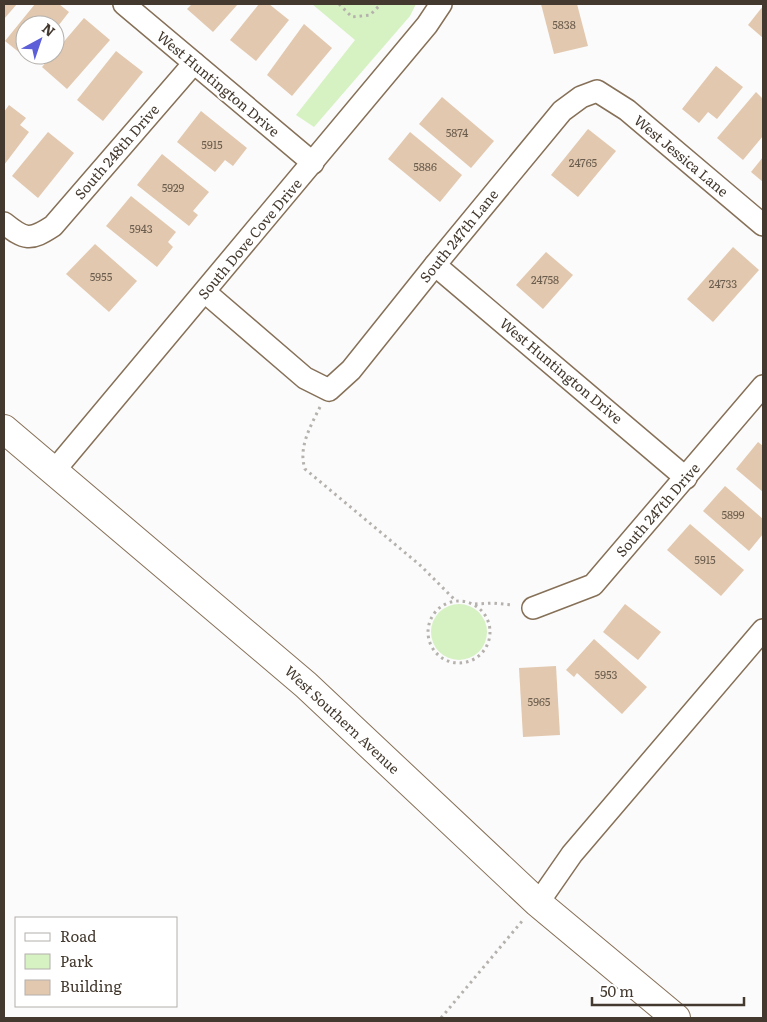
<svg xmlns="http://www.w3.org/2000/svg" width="767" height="1022" viewBox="0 0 767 1022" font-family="Literata,serif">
<rect width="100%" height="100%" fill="#fbfbfb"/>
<g fill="#d6f1c2">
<polygon points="312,4 416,4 410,16 314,127 296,115 355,40"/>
<circle cx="459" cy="632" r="28"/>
</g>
<g fill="#e2c8ae">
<polygon points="4,4 17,4 4,19"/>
<polygon points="35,4 59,4 69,12 55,30 55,25 25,25 25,55 35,55 30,61 5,41"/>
<polygon points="192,4 238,4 213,32 187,9"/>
<polygon points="259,4 269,4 289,20 256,61 230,40"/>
<polygon points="541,4 577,4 588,46 554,54"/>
<polygon points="763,6 763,38 748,25"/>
<polygon points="84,18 110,40 67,89 42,67 52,55 55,55 55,52"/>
<polygon points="304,24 332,48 292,96 267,75"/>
<polygon points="116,51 143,72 103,121 77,100"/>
<polygon points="716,66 743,87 717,119 708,112 699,123 682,109"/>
<polygon points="756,92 763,99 763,136 743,160 717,138"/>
<polygon points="442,97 494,141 471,168 419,124"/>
<polygon points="9,105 26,118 20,125 29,132 4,165 4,112"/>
<polygon points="201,111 247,148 233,166 225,160 215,172 177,142"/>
<polygon points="588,129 616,151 578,197 551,175"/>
<polygon points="48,132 74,153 38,198 12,176"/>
<polygon points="410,132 462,175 440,202 388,159"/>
<polygon points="162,154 209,192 193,211 198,215 189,226 137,185"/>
<polygon points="763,157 763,182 751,172"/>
<polygon points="131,196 176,232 168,242 173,247 157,267 106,226"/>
<polygon points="95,244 137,281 109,312 66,274"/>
<polygon points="733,247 759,270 713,322 687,299"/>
<polygon points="546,252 573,275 543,309 516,285"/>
<polygon points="758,442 763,446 763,492 736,469"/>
<polygon points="725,486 763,519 763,534 749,551 703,511"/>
<polygon points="690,524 744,570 721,596 667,550"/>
<polygon points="625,604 661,632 638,660 603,632"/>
<polygon points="594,639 647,687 622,714 577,673 574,677 566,670"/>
<polygon points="556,666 560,735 523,737 519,668"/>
</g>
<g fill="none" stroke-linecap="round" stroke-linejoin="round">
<g stroke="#867057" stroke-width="24">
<g id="minor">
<polyline points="124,4 313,163"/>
<path d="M4,223c21,17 26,18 49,3l141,-163"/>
<polyline points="435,265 686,478"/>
<polyline points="205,292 305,378 329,390 351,370 435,265 562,111 581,97 597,91 627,110 763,225"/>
<polyline points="54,471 427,25 441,4"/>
<polyline points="533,608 593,585 763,386"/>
<polyline points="538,903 572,854 763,630"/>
</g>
</g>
<g stroke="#867057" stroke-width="30">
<polyline id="major" points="4,429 306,685 538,903 676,1018"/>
</g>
<g stroke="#b5b1ad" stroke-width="3" stroke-dasharray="2.5 4" stroke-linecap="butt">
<polyline points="339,4 352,17 370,15 381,4"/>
<path d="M320,407c-10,20 -22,41 -15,62l116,97 35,35"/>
<circle cx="459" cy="632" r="31"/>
<polyline points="475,604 493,603 513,605"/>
<polyline points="441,1018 523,920"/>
</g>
<use href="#minor" stroke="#fff" stroke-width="21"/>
<use href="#major" stroke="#fff" stroke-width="28"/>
</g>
<g text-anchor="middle" stroke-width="4.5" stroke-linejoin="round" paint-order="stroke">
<g font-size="11" fill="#6b5d4e">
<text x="564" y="29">5838</text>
<text x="457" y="137">5874</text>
<text x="212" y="149">5915</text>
<text x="583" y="167">24765</text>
<text x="425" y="171">5886</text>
<text x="173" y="192">5929</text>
<text x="141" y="233">5943</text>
<text x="101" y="281">5955</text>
<text x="545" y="284">24758</text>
<text x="723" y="288">24733</text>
<text x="733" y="519">5899</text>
<text x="705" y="564">5915</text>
<text x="606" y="679">5953</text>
<text x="539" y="706">5965</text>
</g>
<g font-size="14" fill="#43392e" stroke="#fff">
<text transform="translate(218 84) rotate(40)" y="5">West Huntington Drive</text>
<text transform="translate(117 152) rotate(-49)" y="5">South 248th Drive</text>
<text transform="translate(681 156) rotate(40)" y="5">West Jessica Lane</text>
<text transform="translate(459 236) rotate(-51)" y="5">South 247th Lane</text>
<text transform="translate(250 239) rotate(-50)" y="5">South Dove Cove Drive</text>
<text transform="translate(561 371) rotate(40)" y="5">West Huntington Drive</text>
<text transform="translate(658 510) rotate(-49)" y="5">South 247th Drive</text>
<text transform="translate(342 720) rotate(43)" y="5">West Southern Avenue</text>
</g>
</g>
<rect width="767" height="1022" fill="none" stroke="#43392e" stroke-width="10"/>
<rect x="15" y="917" width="162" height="90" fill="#ffffff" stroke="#b4b0ab"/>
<rect x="25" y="933" width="25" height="8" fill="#ffffff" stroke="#b4b0ab"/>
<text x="60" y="942" font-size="15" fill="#43392e">Road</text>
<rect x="25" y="954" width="25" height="15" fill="#d6f1c2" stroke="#b4b0ab"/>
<text x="60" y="967" font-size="15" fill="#43392e">Park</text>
<rect x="25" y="980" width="25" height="15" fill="#e2c8ae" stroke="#b4b0ab"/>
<text x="60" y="992" font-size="15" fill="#43392e">Building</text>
<g transform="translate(40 40) rotate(40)"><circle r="24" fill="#ffffff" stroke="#b4b0ab"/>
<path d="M0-4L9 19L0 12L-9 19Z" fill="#5c5fd7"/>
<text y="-8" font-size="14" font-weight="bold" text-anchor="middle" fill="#43392e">N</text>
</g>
<path d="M592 997v8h152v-8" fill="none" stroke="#43392e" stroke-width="2.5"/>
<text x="600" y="997" font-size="15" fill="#43392e" stroke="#ffffff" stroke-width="4" paint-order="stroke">50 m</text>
</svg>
